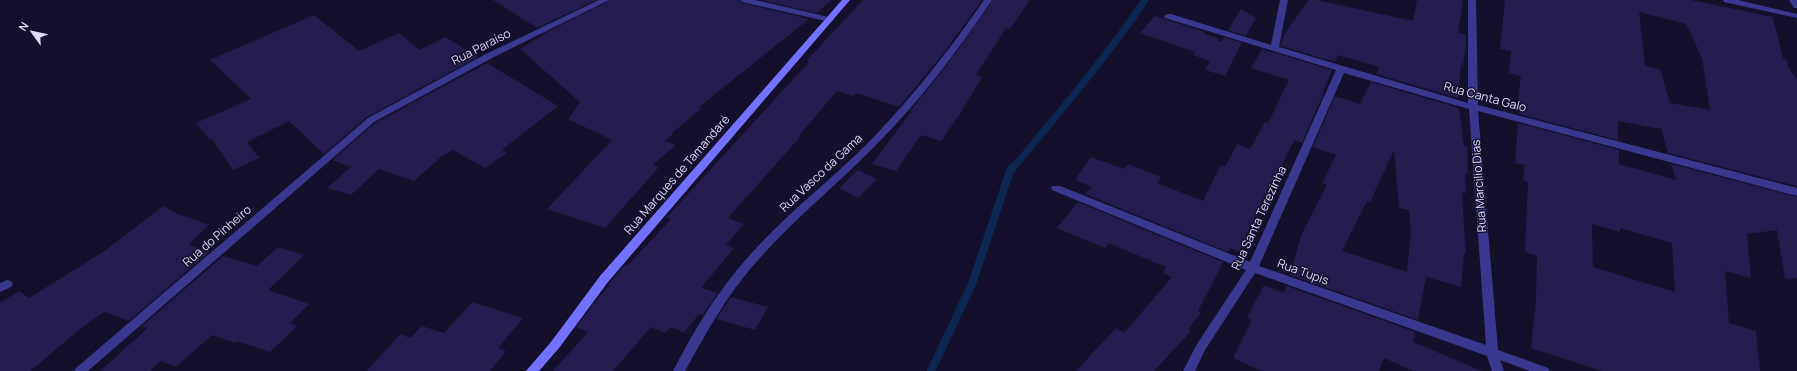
<svg xmlns="http://www.w3.org/2000/svg" width="1797" height="371" viewBox="0 0 1797 371" font-family="Manrope,sans-serif">
<rect width="100%" height="100%" fill="#14102c"/>
<g fill="none" stroke-linecap="round" stroke-linejoin="round">
<path stroke="#0a2651" stroke-width="7" d="M1013,168c46,-55 92,-109 132,-168"/>
<polyline stroke="#0a2651" stroke-width="8" points="931,371 972,284 1010,171 1013,167"/>
</g>
<g fill="#241b4e" fill-rule="evenodd">
<polygon points="493,0 596,0 537,28"/>
<polygon points="610,0 740,0 742,3 809,19 699,107 702,108 672,133 673,134 665,141 676,145 652,165 659,167 605,228 547,209 612,140 568,119 580,102 520,49 545,33"/>
<polygon points="762,0 832,0 816,13"/>
<polygon points="863,0 982,0 943,54 899,107 856,93 853,96 837,91 798,137 800,137 728,218 744,224 726,245 734,248 701,288 718,293 703,315 699,314 684,333 671,327 666,333 651,327 613,371 553,371 588,332 576,327 598,298 610,285 608,284 609,283 625,265 627,266 671,219 666,218 809,62 807,60"/>
<polygon points="993,0 1030,0 1010,29 1006,28 976,75 982,77 960,114 941,141 921,135 896,171 872,164 912,111 910,111 952,58"/>
<polygon points="1309,0 1317,0 1413,21 1417,0 1463,0 1458,33 1466,35 1466,44 1463,65 1461,65 1458,98 1376,74 1379,67 1338,55 1335,62 1281,46 1283,36"/>
<path d="M1505,0h186l82,17 10,42 4,1 1,6 9,14v106l-129,-33 -7,-24 -43,-8v19l-99,-26 1,-12 -2,-1 3,-25 -12,-3 2,-22 -11,-2zM1639,12l47,12 16,34 8,52 -40,-7 -10,-34 -15,-3z"/>
<polygon points="1241,9 1256,18 1246,36 1228,30"/>
<polygon points="314,15 359,51 399,33 420,50 445,37 478,57 367,117 324,154 289,121 247,142 259,158 233,170 212,139 210,140 196,123 251,99 210,60"/>
<polygon points="1155,16 1205,32 1204,34 1220,39 1218,41 1222,42 1224,37 1242,43 1225,76 1205,70 1210,61 1193,55 1195,52 1140,33"/>
<polygon points="1262,49 1332,70 1323,92 1324,92 1302,143 1295,140 1291,146 1280,169 1278,169 1271,182 1239,252 1230,248 1228,252 1085,194 1092,187 1075,180 1091,157 1124,169 1128,164 1161,177 1157,183 1203,201 1221,165 1225,167 1237,144 1250,149 1265,122 1268,123 1289,80 1251,68"/>
<polygon points="487,63 558,106 502,150 507,153 485,168 453,150 441,157 414,181 379,169 351,195 327,188 351,167 332,160 375,123"/>
<path d="M1371,82l88,26 5,38h3l1,28 -3,-1 1,20h-4l4,61 -2,-1 -3,34 -35,-10 -8,43 -128,-45 11,-39 26,-51 -5,-2 14,-28 -23,-8 22,-51 25,8zM1394,150l5,58 10,2 2,21 -4,41 -65,-21 25,-50 3,1z"/>
<path d="M1518,123l101,27v14l57,16 -5,-16 126,33v81l-12,1 -8,-49 -30,4 4,44 -26,-7 4,52 27,8 4,40h-158l-71,-23 5,-48 1,-44 -12,-4 3,-70 -5,-2 2,-15 -10,-2zM1592,224l28,8v-4l52,15 3,49 -82,-25z"/>
<polygon points="858,170 877,179 858,198 839,188"/>
<polygon points="1078,202 1223,262 1198,311 1201,313 1188,329 1191,331 1154,371 1076,371 1116,328 1124,333 1172,277 1163,273 1166,267 1108,243 1105,248 1057,228"/>
<polygon points="163,206 173,212 209,225 188,245 210,251 129,321 104,312 85,325 30,371 0,371 0,303 19,291 29,298 106,250"/>
<polygon points="278,247 304,255 268,290 309,304 290,323 297,326 270,352 237,341 235,343 212,335 176,367 161,361 150,371 100,371 148,328 142,326 223,256 257,266"/>
<polygon points="1264,285 1284,293 1287,286 1415,332 1413,342 1482,371 1413,371 1384,358 1379,371 1261,371 1233,358 1252,320 1247,318"/>
<polygon points="731,297 768,307 755,330 716,319"/>
<polygon points="472,302 523,318 498,348 506,351 490,371 367,371 400,334 410,338 422,326 444,333"/>
</g>
<g fill="none" stroke-linecap="round" stroke-linejoin="round">
<g fill="#39388e" fill-rule="evenodd">
<polygon points="599,0 609,0 492,58 374,122 88,371 74,371 76,368 368,118 486,54"/>
<polygon points="741,0 755,0 833,18 834,20 830,22 742,2"/>
<path d="M984,0h8c-35,52 -73,102 -117,146 -40,41 -86,77 -123,121 -27,31 -47,68 -67,104h-12c23,-45 51,-90 87,-127 34,-36 74,-67 110,-103 42,-44 80,-91 114,-141z"/>
<path d="M1280,0h8l-9,47 189,56v-103h8l2,105 319,83v8l-319,-85 20,239 50,18 2,3h-20l-30,-11 4,11h-12l-5,-15 -232,-83 -50,77 -10,21h-12l14,-27 49,-74 -194,-80 -1,-2 1,-2h8l190,76 86,-192 -171,-52 -1,-2 4,-2h3l100,31zM1344,73l125,36 17,236 -227,-79z"/>
<polygon points="1723,0 1738,0 1797,14 1797,18 1724,2"/>
<polygon points="1789,0 1797,0 1797,8 1794,8"/>
<polygon points="7,280 11,281 13,284 11,287 0,292 0,283"/>
</g>
<polygon fill="#7272ff" fill-rule="evenodd" points="842,0 850,0 608,282 559,348 539,371 526,371 551,342 600,276"/>
</g>
<g text-anchor="middle" stroke-width="3" stroke-linejoin="round" paint-order="stroke">
<g font-size="12" fill="#dedbff" stroke="#14102c">
<text transform="translate(481 47) rotate(-27)" y="4">Rua Paraíso</text>
<text transform="translate(1485 97) rotate(15)" y="4">Rua Canta Galo</text>
<text transform="translate(821 173) rotate(-43)" y="4">Rua Vasco da Gama</text>
<text transform="translate(677 175) rotate(-49)" y="4">Rua Marques de Tamandaré</text>
<text transform="translate(1479 186) rotate(-94)" y="4">Rua Marcilio Dias</text>
<text transform="translate(1259 218) rotate(-65)" y="4">Rua Santa Terezinha</text>
<text transform="translate(217 236) rotate(-41)" y="4">Rua do Pinheiro</text>
<text transform="translate(1303 272) rotate(20)" y="4">Rua Tupis</text>
</g>
</g>
<g transform="translate(32 32) rotate(303)" stroke="#14102c" stroke-width="3" paint-order="stroke">
<path d="M0-3L7 15L0 10L-7 15Z" fill="#dedbff"/>
<text y="-6" font-size="11" font-weight="bold" text-anchor="middle" fill="#dedbff">N</text>
</g>
</svg>
